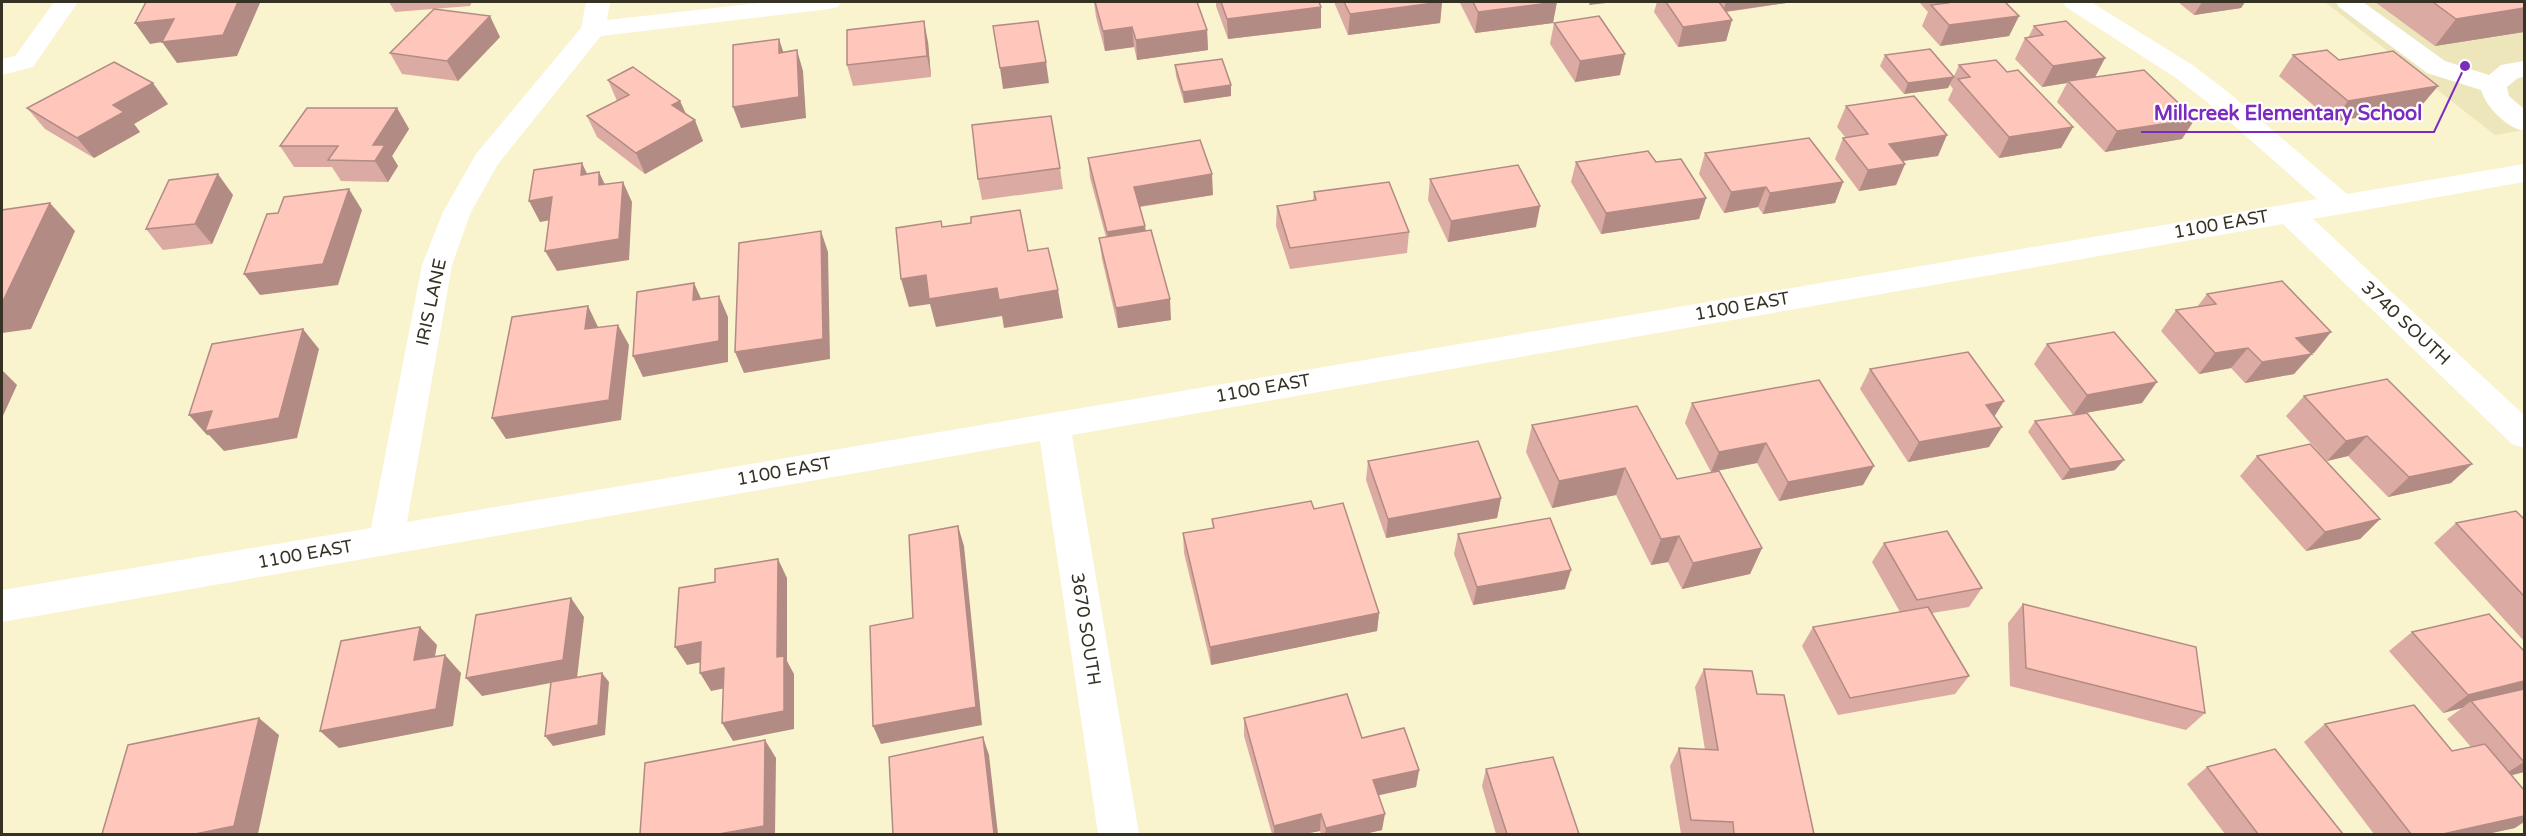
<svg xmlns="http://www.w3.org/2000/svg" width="2526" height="836" viewBox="0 0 2526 836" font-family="'Varela Round',sans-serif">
<rect width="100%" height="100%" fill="#f9f3ce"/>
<polygon fill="#eee6bb" points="2325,2 2524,2 2524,130 2495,135"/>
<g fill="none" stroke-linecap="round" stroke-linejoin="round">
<g fill="#fff" fill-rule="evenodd">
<polygon points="54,2 78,2 33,67 2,75 2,59 15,56"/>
<polygon points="586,2 610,2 607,20 768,2 841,2 838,7 829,9 601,36 498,164 471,212 452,265 407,522 2317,199 2211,105 2176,78 2066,7 2063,2 2091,2 2194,66 2229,93 2347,194 2524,164 2524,182 2313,219 2524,415 2524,448 2512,444 2283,224 1072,435 1139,834 1098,834 1040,441 2,622 2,590 371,528 422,265 443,212 476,154 581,28"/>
<path d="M2336,2h27l82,59 44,14 12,-10 23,-4v16l-6,1 -11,9 2,9 15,13v22c-17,-3 -38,-24 -43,-41l-54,-17 -88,-66z"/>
</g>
</g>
<g fill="#dbaaa2">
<polygon points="389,2 472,2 470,6 395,12"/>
<polygon points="1094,2 1197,2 1207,30 1208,50 1137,60 1134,47 1105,51 1096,17"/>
<polygon points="1216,2 1319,2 1321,7 1321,28 1228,39 1216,6"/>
<polygon points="1334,2 1442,2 1440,23 1348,35"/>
<polygon points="1460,2 1556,2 1553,23 1475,33 1460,3"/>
<polygon points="1657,2 1793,2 1726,12 1732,20 1726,41 1678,47 1654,12"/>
<polygon points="1919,2 2005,2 2019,16 2009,36 1940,46 1922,26 1928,12"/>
<polygon points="2178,2 2245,2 2241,8 2194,15"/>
<polygon points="2375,2 2524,2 2524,32 2435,46"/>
<polygon points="1554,23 1620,75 1575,82 1550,44"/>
<polygon points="2034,26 2105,58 2095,77 2182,139 2105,152 2057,102 2067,83 2042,87 2015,59 2025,38 2028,38"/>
<polygon points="500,37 458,81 402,74 390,53"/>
<polygon points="928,42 931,77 853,86 847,65"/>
<polygon points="1885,55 1948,88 1904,94 1880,66"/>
<polygon points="2293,55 2339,60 2438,86 2421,106 2333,122 2279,76"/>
<polygon points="1175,65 1231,85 1231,96 1184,103 1176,76"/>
<polygon points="1959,65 2007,72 2073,127 2061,148 1999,158 1948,100 1953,89 1950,85"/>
<polygon points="608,80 680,101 686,114 703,141 645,174 597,137 587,116 617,101"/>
<polygon points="168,104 134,124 140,132 94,158 45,129 27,108"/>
<polygon points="1846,106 1938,156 1903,161 1905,164 1896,185 1859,191 1835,159 1843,138 1846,138 1837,127"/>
<polygon points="397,108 409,129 392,156 398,166 388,182 341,181 332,167 294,167 280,146"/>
<polygon points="1705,153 1843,182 1835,203 1763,214 1758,207 1724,213 1699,174"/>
<polygon points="1088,158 1213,195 1140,207 1146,231 1171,320 1118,328 1102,259 1099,238 1106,237 1090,178"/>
<polygon points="1576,162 1656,162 1706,198 1699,219 1601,234 1571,182"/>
<polygon points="1060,168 1063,189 982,200 978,179"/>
<polygon points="1430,179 1536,227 1448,242 1428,200"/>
<polygon points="1314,192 1409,232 1407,253 1290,269 1276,226 1277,206 1313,201"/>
<polygon points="233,195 212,244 163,250 146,229"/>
<polygon points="2207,294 2314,353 2311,353 2294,374 2245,383 2231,368 2199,374 2161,331 2176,310 2197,307"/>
<polygon points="2047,344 2142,403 2074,415 2115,470 2062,480 2028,432 2035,421 2073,415 2034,364"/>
<polygon points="1870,369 1994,416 1989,447 1908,462 1860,389"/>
<polygon points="2304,396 2451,483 2388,497 2348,456 2327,461 2286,416"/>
<polygon points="1692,403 1863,485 1779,501 1757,463 1711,472 1685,423"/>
<polygon points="1532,425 1677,479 1762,548 1750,574 1682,589 1668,562 1651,565 1616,495 1552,508 1526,452"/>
<polygon points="2257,456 2380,519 2360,539 2306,551 2240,476"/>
<polygon points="1368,461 1501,498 1497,518 1386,538 1366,480"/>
<polygon points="1314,509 1379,613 1377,631 1211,665 1184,553 1183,533 1213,528 1212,519"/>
<polygon points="2524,519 2524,641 2434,543 2456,523"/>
<polygon points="1458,534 1565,589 1473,605 1454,554"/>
<polygon points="1884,543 1982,588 1969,607 1932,613 1969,676 1955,694 1838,715 1802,646 1813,627 1900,612 1872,562"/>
<polygon points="2023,604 2205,713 2186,730 2010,686 2008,623"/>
<polygon points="2412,632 2524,651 2524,772 2512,775 2515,828 2487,834 2374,834 2304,742 2325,724 2452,751 2471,747 2447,719 2462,708 2443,713 2389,651"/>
<polygon points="1704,669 1757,694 1814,834 1681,834 1670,766 1679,748 1705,750 1695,687"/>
<polygon points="1244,718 1362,738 1419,770 1416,787 1378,795 1382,830 1364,834 1321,834 1320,831 1304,834 1272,834 1244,736"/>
<polygon points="2207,767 2343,834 2225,834 2187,784"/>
<polygon points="1486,769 1579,834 1496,834 1482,786"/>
</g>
<g fill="#b28b84">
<polygon points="238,2 259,2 260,3 237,56 177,63 162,42 150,44 135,23"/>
<polygon points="1442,2 1440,23 1348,35 1350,14"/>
<polygon points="1557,2 1553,23 1475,33 1478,12"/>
<polygon points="1590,2 1615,2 1589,5"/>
<polygon points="1726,2 1793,2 1723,12"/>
<polygon points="2202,2 2245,2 2241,8 2194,15"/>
<polygon points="1321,7 1321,28 1228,39 1227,19"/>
<polygon points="2524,8 2524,32 2435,46 2456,19"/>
<polygon points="490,16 500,37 458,81 447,61"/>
<polygon points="2019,16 2009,36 1940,46 1949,25"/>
<polygon points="1732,20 1726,41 1678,47 1683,27"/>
<polygon points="924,21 928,42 931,77 927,56"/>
<polygon points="1132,27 1134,47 1105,51 1103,31"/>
<polygon points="1207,30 1208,50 1137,60 1136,40"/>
<polygon points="779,39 786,60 779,53"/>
<polygon points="797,50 803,71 806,118 741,128 733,107"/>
<polygon points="1625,54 1620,75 1575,82 1580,61"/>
<polygon points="2105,58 2094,79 2068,81 2067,83 2042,87 2053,66"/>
<polygon points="1046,62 1049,83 1003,89 1000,68"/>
<polygon points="1954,77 1948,88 1904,94 1908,83"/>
<polygon points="153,83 168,104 134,124 140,132 94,158 77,138 113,105"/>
<polygon points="1231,85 1231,96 1184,103 1183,92"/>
<polygon points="2438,86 2421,106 2333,122 2348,101"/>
<polygon points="680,101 689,121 672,105"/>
<polygon points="397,108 409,129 392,156 398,166 388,182 375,161 373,145"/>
<polygon points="2195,119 2182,139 2105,152 2117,131"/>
<polygon points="695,120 703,141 645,174 636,153"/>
<polygon points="2073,127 2061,148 1999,158 2009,137"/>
<polygon points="1947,135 1938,156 1880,164 1889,144"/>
<polygon points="582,163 592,184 581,175"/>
<polygon points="1905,164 1896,185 1859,191 1868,170"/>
<polygon points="599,172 609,193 599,185"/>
<polygon points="218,174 233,195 212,244 195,224"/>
<polygon points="1212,174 1213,195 1136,207 1134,187"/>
<polygon points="623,182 632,202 629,260 557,271 545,251"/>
<polygon points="1843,182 1835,203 1763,214 1770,193"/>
<polygon points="1766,187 1758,207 1724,213 1731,192"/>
<polygon points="349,189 362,210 338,285 260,295 244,274"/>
<polygon points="552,197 562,218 540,222 529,201"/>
<polygon points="1706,198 1699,219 1601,234 1606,213"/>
<polygon points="50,203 75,231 31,329 2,333 2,301"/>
<polygon points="1540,206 1536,227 1448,242 1451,221"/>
<polygon points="1145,226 1147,247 1110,253 1107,232"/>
<polygon points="821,231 828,252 830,359 744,373 735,352"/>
<polygon points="926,275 997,288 1058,290 1063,318 1004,328 1002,316 936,327 930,304 909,307 901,279"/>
<polygon points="694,283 703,303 693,300"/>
<polygon points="719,296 728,317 728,362 643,377 633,356"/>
<polygon points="1170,299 1171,320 1118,328 1116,308"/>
<polygon points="588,306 598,327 596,350 585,329"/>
<polygon points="618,325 629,345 621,420 506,439 492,418"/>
<polygon points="303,329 319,349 297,438 224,451 209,435 207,435 189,415"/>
<polygon points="2331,332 2314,353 2279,359 2296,338"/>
<polygon points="2248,348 2231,368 2199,374 2215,353"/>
<polygon points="2312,354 2294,374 2245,383 2262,362"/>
<polygon points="2,370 17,385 2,418"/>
<polygon points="2157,382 2142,403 2073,415 2087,395"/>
<polygon points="2004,401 1991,422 1986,405"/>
<polygon points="2002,427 1989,447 1908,462 1919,442"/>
<polygon points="2367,436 2348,456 2327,461 2346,441"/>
<polygon points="1766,443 1757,463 1711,472 1719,452"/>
<polygon points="2124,460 2115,470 2062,480 2070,469"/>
<polygon points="2472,464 2451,483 2388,497 2409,477"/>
<polygon points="1874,466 1863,485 1779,501 1788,482"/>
<polygon points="1625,468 1616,495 1552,508 1559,481"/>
<polygon points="1501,498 1497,518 1386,538 1388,519"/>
<polygon points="2380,519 2360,539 2306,551 2325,532"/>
<polygon points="958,526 964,546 982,725 881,744 873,726"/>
<polygon points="1679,536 1668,562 1651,565 1661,539"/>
<polygon points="1762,548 1750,574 1682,589 1693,563"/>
<polygon points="778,559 787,578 787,661 794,674 794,729 733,741 722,723 777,657"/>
<polygon points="1571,570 1565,589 1473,605 1477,587"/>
<polygon points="571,598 584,617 577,678 482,696 466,678"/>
<polygon points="1379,613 1377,631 1211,665 1210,647"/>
<polygon points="420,627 437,645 431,679 414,660"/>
<polygon points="701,642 712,660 687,665 675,647"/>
<polygon points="445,655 461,673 453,726 339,748 320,731"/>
<polygon points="724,668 735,686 711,691 700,673"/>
<polygon points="602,673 609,682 605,735 553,746 545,736"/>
<polygon points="2524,681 2524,691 2471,701 2462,708 2443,713 2468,695"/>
<polygon points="259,718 279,735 258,834 195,834"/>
<polygon points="983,737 989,755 998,834 994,834"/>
<polygon points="765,740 776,758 775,834 719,834"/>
<polygon points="2524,761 2524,772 2497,779 2524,762"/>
<polygon points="1419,770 1416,787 1371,797 1373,780"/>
<polygon points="1321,814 1320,831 1304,834 1274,834 1274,826"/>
<polygon points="1385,814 1382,830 1364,834 1325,834 1326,828"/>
<polygon points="2524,816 2524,822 2515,828 2487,834 2443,834"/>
</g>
<g fill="#ffc6bc" stroke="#b28b84" stroke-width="1.5">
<polygon points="146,2 238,2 223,35 162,42 174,19 135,23"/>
<polygon points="1095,2 1197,2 1207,30 1136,40 1132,27 1103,31"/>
<polygon points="1221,2 1319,2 1321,7 1227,19"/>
<polygon points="1344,2 1442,2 1350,14"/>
<polygon points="1473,2 1557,2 1478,12"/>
<polygon points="1666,2 1719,2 1732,20 1683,27"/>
<polygon points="1947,2 2005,2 2019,16 1949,25 1931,5 1948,3"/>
<polygon points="2433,2 2524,2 2524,8 2456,19"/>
<polygon points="434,9 490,16 447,61 390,53"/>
<polygon points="1599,16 1625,54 1580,61 1554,23"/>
<polygon points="924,21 927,56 847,65 847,30"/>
<polygon points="1038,21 1046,62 1000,68 993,26"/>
<polygon points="2066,21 2105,58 2053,66 2025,38 2043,35 2034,26"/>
<polygon points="779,39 779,53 797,50 799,97 733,107 733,45"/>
<polygon points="1930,49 1954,77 1908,83 1885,55"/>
<polygon points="2327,50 2339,60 2393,51 2438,86 2348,101 2293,55"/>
<polygon points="1222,59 1231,85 1183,92 1175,65"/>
<polygon points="1996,60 2007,72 2018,70 2073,127 2009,137 1958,79 1970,77 1959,65"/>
<polygon points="114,62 153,83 113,105 124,112 77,138 27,108"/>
<polygon points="633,67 680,101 672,105 695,120 636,153 587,116 629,95 608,80"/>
<polygon points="2144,70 2195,119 2117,131 2068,81"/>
<polygon points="1914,96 1947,135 1889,144 1905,164 1868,170 1843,138 1868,134 1846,106"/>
<polygon points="307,108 397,108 373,145 385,145 375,161 328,160 338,146 280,146"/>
<polygon points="1051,116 1060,168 978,179 972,125"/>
<polygon points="1809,138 1843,182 1770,193 1766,187 1731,192 1705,153"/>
<polygon points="1200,140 1212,174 1134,187 1145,226 1107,232 1088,158"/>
<polygon points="1648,151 1656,162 1681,159 1706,198 1606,213 1576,162"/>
<polygon points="582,163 581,175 599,172 599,185 623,182 619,239 545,251 552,197 529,201 534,170"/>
<polygon points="1518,165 1540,206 1451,221 1430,179"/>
<polygon points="218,174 195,224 146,229 169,180"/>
<polygon points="1389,182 1409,232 1290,248 1277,206 1316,200 1314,192"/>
<polygon points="349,189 323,264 244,274 267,214 278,213 284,197"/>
<polygon points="50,203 3,301 2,301 2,210"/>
<polygon points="1020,210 1028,251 1048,248 1058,290 999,300 997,288 929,299 926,275 901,279 896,228 941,221 942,227 971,223 971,217"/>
<polygon points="1151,230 1170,299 1116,308 1099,238"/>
<polygon points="821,231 823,339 735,352 739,243"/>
<polygon points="2282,281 2331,332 2296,338 2312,354 2262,362 2248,348 2215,353 2176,310 2216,304 2207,294"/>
<polygon points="694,283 693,300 719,296 719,341 633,356 637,292"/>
<polygon points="588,306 585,329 618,325 609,400 492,418 512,317"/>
<polygon points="303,329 279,418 205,431 212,411 189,415 212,344"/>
<polygon points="2114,332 2157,382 2087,395 2047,344"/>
<polygon points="1968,352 2004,401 1986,405 2002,427 1919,442 1870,369"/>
<polygon points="2387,379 2472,464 2409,477 2367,436 2346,441 2304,396"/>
<polygon points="1819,380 1874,466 1788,482 1766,443 1719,452 1692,403"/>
<polygon points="1637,406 1677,479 1719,471 1762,548 1693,563 1679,536 1661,539 1625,468 1559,481 1532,425"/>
<polygon points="2087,413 2124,460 2070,469 2035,421"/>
<polygon points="1478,441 1501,498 1388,519 1368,461"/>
<polygon points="2310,444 2380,519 2325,532 2257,456"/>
<polygon points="1311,501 1314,509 1343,503 1379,613 1210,647 1183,533 1214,528 1212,519"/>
<polygon points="2516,511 2524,519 2524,596 2456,523"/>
<polygon points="1550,518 1571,570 1477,587 1458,534"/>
<polygon points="958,526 976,707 873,726 870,626 913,618 909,535"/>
<polygon points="1947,531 1982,588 1917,600 1884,543"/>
<polygon points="778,559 777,657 784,656 784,711 722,723 724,668 700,673 701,642 675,647 679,588 715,582 715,569"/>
<polygon points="571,598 563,660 466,678 476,615"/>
<polygon points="2023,604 2196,647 2205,713 2026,668"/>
<polygon points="1928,607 1969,676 1850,698 1813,627"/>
<polygon points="2489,614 2524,651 2524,681 2468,695 2412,632"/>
<polygon points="420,627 414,660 445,655 436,709 320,731 341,641"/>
<polygon points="1704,669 1752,671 1757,694 1784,695 1814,834 1734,834 1733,822 1691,820 1679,748 1718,750"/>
<polygon points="602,673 598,725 545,736 551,682"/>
<polygon points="2524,689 2524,762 2471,701"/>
<polygon points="1347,694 1362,738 1404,728 1419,770 1373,780 1385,814 1326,828 1321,814 1274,826 1244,718"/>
<polygon points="2414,705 2452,751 2485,744 2524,790 2524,816 2443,834 2411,834 2325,724"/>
<polygon points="259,718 234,826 195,834 102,834 128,745"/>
<polygon points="983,737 994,834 893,834 889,757"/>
<polygon points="765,740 764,826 719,834 640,834 645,763"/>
<polygon points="2275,749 2343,834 2258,834 2207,767"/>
<polygon points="1553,757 1579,834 1507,834 1486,769"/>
</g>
<g text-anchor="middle" stroke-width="4.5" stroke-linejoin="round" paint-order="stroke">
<g font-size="18" fill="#353224" stroke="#fff">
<text transform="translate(2221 224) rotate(-10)" y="6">1100 EAST</text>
<text transform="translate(431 302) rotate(-78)" y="6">IRIS LANE</text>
<text transform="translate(1742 306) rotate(-10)" y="6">1100 EAST</text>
<text transform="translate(2406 323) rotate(43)" y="6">3740 SOUTH</text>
<text transform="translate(1263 388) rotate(-10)" y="6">1100 EAST</text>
<text transform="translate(784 471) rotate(-10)" y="6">1100 EAST</text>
<text transform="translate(305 554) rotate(-10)" y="6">1100 EAST</text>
<text transform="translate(1086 629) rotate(81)" y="6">3670 SOUTH</text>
</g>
</g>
<path fill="none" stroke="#7b2cbf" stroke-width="2" d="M2465 66L2434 132H2141"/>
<circle fill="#7b2cbf" stroke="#fff" stroke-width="2" cx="2465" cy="66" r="6"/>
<g font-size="20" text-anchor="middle" font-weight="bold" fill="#7b2cbf" stroke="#fff" stroke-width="4.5" stroke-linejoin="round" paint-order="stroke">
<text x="2288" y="120">Millcreek Elementary School</text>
</g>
<rect width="2526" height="836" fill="none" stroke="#353224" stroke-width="6"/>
</svg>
